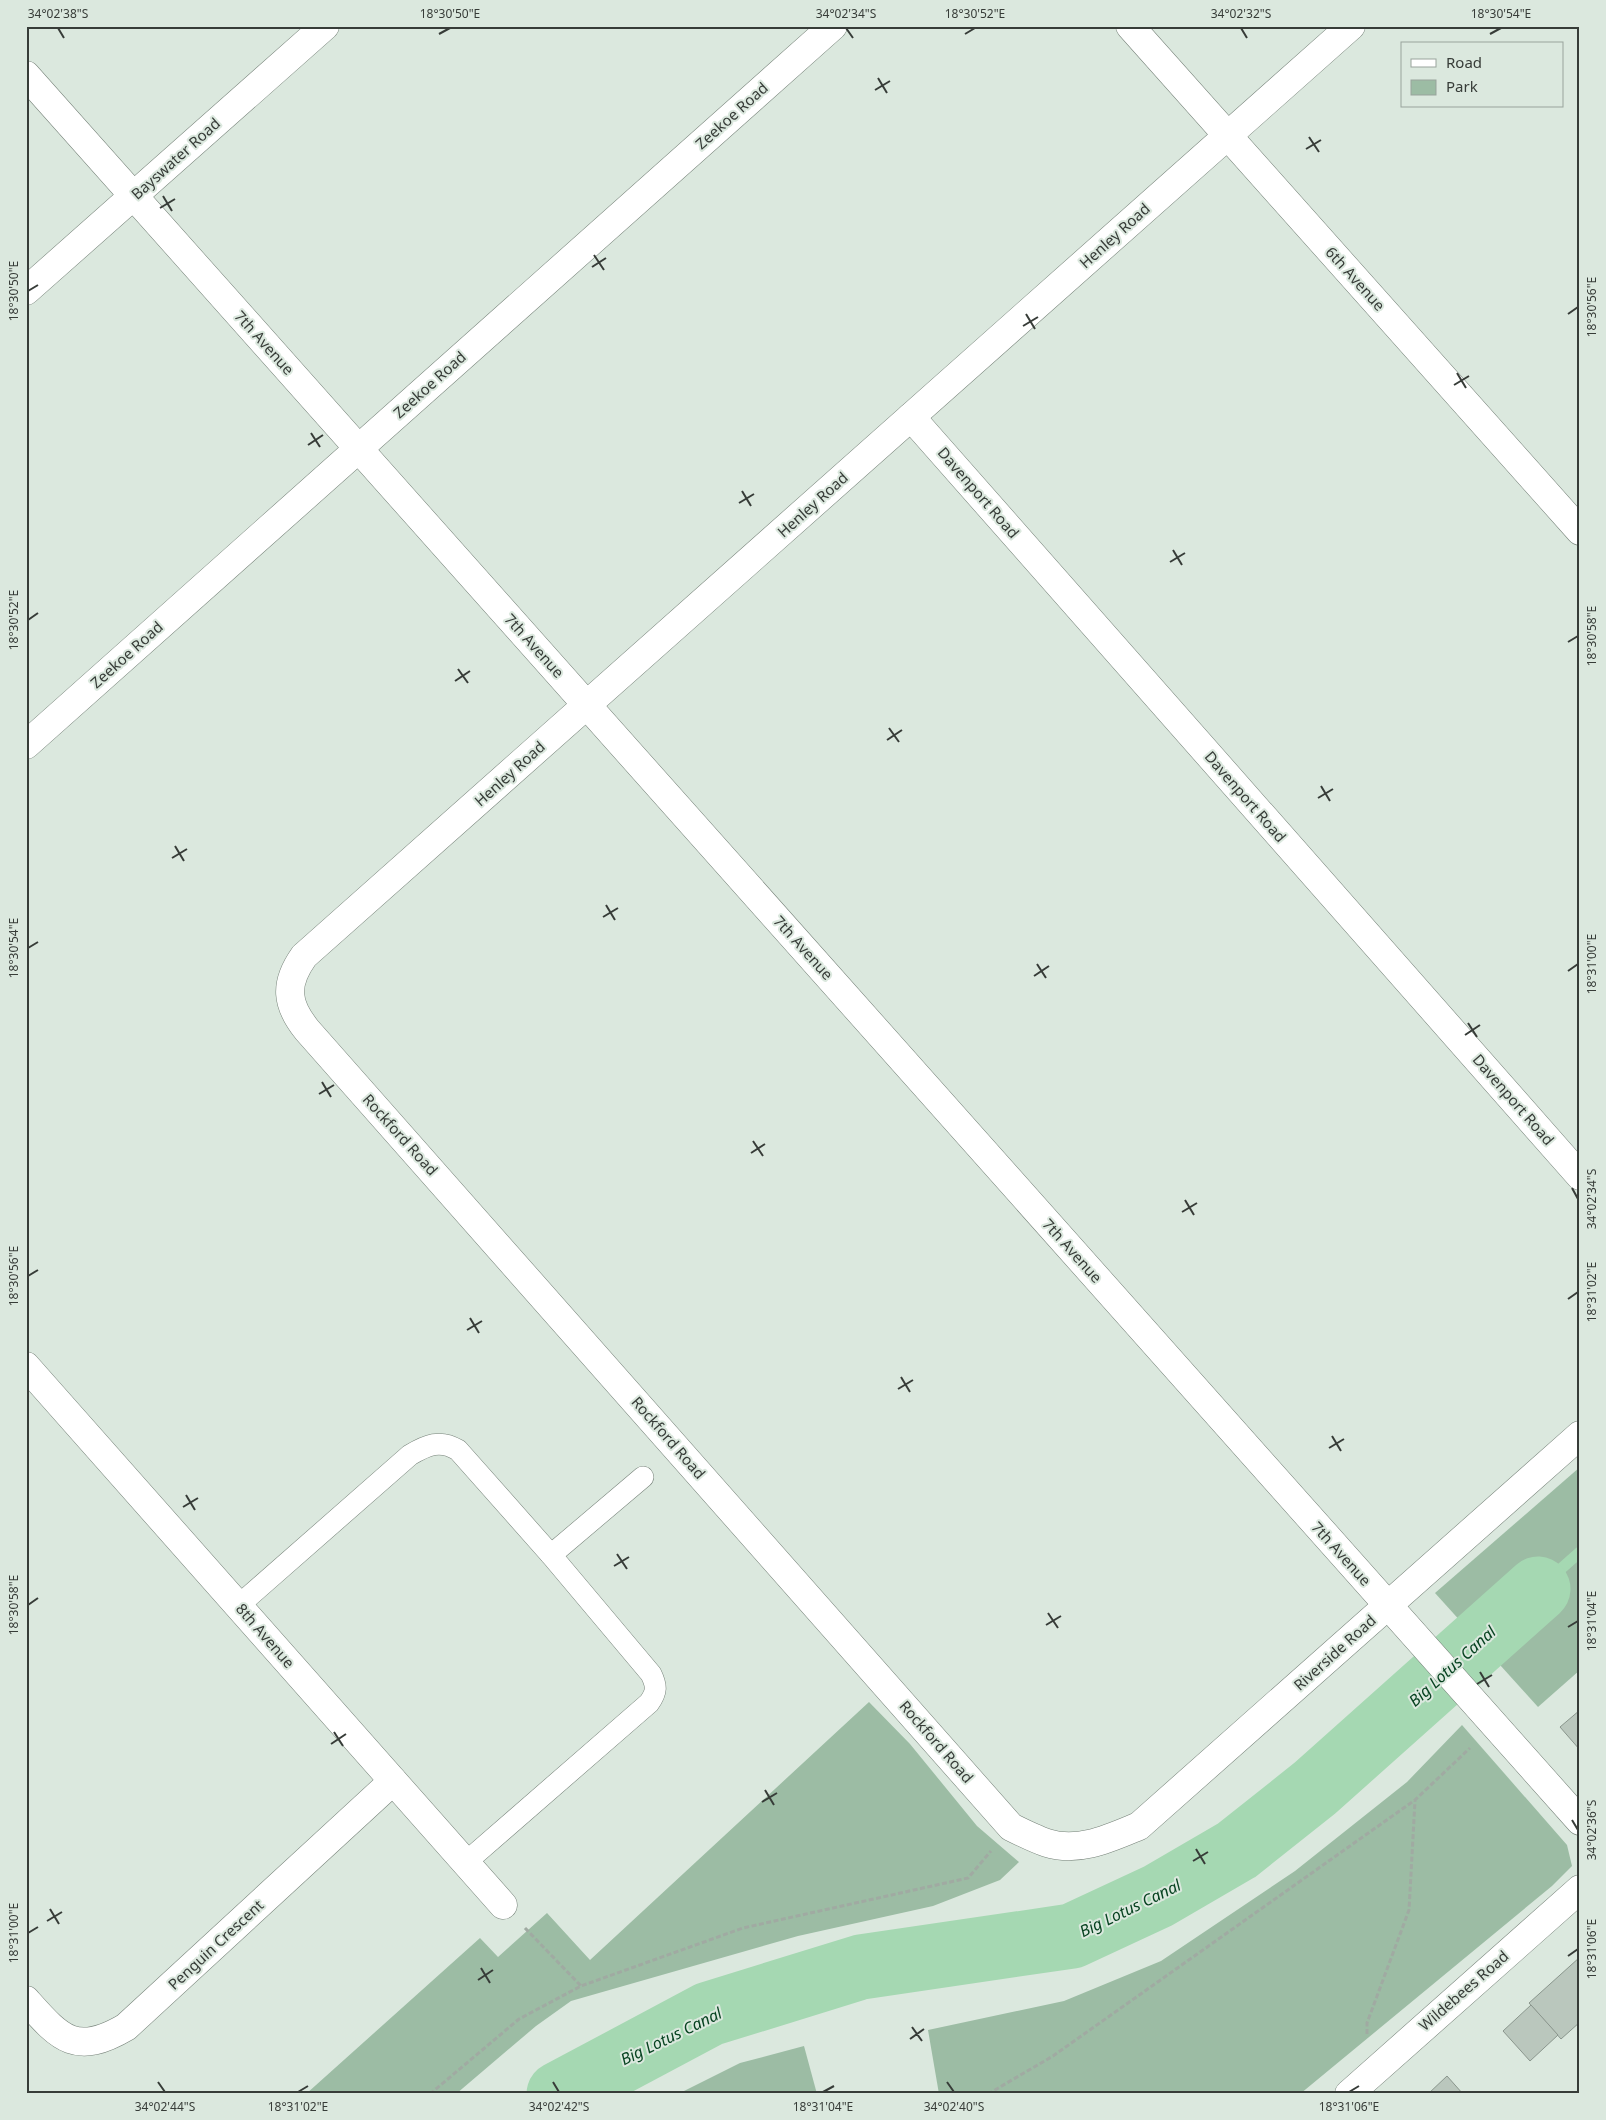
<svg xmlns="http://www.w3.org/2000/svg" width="1606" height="2120" viewBox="0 0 1606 2120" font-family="'Noto Sans',sans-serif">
<rect width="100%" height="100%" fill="#dbe8de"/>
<g fill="#9cbca4">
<polygon points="1580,1467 1580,1670 1538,1707 1435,1593"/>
<polygon points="869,1702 910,1744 977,1826 1019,1862 1000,1880 933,1906 798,1936 571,2001 536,2026 456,2094 306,2094 480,1938 498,1957 547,1913 590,1960"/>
<polygon points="1462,1725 1567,1845 1572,1866 1552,1886 1300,2094 939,2094 928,2030 1064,2001 1161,1961 1295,1871 1407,1782"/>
<polygon points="804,2046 817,2094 678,2094 740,2063"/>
</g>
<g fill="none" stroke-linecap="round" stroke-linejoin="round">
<polyline stroke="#a5d8b2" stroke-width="11" points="1538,1589 1580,1552"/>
<polyline stroke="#a5d8b2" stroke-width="65" points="559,2094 709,2014 861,1967 1072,1936 1158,1896 1237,1850 1315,1788 1538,1589"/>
</g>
<g fill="#bac7bd" stroke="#8a968d">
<polygon points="1580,1710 1580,1750 1560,1727"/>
<polygon points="1580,1957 1580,2022 1561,2039 1529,2003"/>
<polygon points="1531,2005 1558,2035 1530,2061 1503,2031"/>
<polygon points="1447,2076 1463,2094 1428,2094"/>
</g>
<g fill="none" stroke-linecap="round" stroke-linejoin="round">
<g stroke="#768279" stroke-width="22">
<g id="service">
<polyline points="551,1555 643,1477"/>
<path d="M238,1606l172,-151c17,-10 30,-16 48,-5l93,105 100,119c6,12 6,18 -2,29l-184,160"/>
</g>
</g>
<g stroke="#768279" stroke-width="29">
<g id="minor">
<polyline points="1130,26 1580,531"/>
<path d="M1351,26l-1047,930c-20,28 -18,48 3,74l704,797c12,6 24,12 36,16 32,10 63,-5 92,-17l441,-391"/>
<polyline points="26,75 1580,1821"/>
<polyline points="26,291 325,26"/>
<polyline points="911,417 1580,1176"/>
<polyline points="26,745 833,26"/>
<polyline points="26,1366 503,1905"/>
<path d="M26,2000c34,38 49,57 100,27l267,-246"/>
<polyline points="1349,2094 1580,1889"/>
</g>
</g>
<g stroke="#a0aaa2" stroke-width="3" stroke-dasharray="5 2.5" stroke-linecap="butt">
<polyline points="525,1928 581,1986"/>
<polyline points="1367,2034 1367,2023 1409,1910 1415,1801"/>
<polyline points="430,2094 519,2019 581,1986 743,1928 968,1878 991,1851"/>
<polyline points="988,2094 1053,2056 1415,1800 1470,1748"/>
</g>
<use href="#service" stroke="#fff" stroke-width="21"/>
<use href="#minor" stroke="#fff" stroke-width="28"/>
</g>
<path fill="none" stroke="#373c38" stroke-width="2" d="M58,28l6,10M846,28l7,10M1241,28l6,10M439,34l11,-6M965,34l10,-6M1490,34l11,-6M878,78l9,15M875,90l15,-9M1309,137l10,15M1306,149l15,-9M163,196l9,15M160,208l15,-9M594,255l10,15M592,267l14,-9M28,291l10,-6M1026,314l9,15M1568,314l10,-7M1023,326l15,-9M1457,373l9,15M1454,385l15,-9M311,433l9,14M308,445l15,-10M742,491l9,15M739,503l15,-9M1173,550l9,15M1170,562l15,-9M28,620l10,-7M1568,642l10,-6M458,669l10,14M455,681l15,-10M889,728l10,14M887,740l15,-10M1321,786l9,15M1318,798l15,-9M175,846l9,15M172,858l15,-9M606,905l9,15M603,917l15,-9M28,948l10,-6M1037,964l9,14M1568,971l10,-7M1034,976l15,-10M1468,1023l9,14M1465,1035l15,-10M322,1082l9,15M319,1094l15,-9M753,1141l10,15M751,1153l14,-9M1572,1188l6,11M1185,1200l9,15M1182,1212l15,-9M28,1276l10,-6M1568,1299l10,-7M470,1318l9,15M467,1330l15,-9M901,1377l9,15M898,1389l15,-9M1332,1436l9,15M1329,1448l15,-9M186,1495l9,15M183,1507l15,-9M617,1554l10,15M614,1566l15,-9M28,1605l10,-7M1048,1613l10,15M1046,1625l15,-9M1568,1627l10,-6M1480,1672l9,15M1477,1684l15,-9M334,1732l9,14M331,1744l15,-10M765,1790l9,15M762,1802l15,-9M1572,1820l6,10M1196,1849l9,15M1193,1861l15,-9M50,1909l9,15M47,1921l15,-9M28,1933l10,-6M1568,1956l10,-7M481,1968l9,15M478,1980l15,-10M912,2027l10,14M910,2039l14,-10M158,2082l7,10M553,2082l6,10M947,2082l7,10M298,2092l10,-6M823,2092l11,-6M1349,2092l10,-6"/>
<g text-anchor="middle" stroke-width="4" stroke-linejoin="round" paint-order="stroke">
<g font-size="15" fill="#373c38" stroke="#dbe8de">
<text transform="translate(732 116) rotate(-42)" y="5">Zeekoe Road</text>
<text transform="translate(176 159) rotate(-42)" y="5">Bayswater Road</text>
<text transform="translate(1115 236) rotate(-42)" y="5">Henley Road</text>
<text transform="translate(1355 279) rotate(48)" y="5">6th Avenue</text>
<text transform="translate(264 343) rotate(48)" y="5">7th Avenue</text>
<text transform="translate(430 385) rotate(-42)" y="5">Zeekoe Road</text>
<text transform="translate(978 493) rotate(49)" y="5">Davenport Road</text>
<text transform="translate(813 505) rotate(-42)" y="5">Henley Road</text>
<text transform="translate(534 646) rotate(48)" y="5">7th Avenue</text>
<text transform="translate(127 655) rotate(-42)" y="5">Zeekoe Road</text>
<text transform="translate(510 774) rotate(-42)" y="5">Henley Road</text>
<text transform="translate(1245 797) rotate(49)" y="5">Davenport Road</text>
<text transform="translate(803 948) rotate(48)" y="5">7th Avenue</text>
<text transform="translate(1513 1100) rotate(49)" y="5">Davenport Road</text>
<text transform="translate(400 1135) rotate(48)" y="5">Rockford Road</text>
<text transform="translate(1072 1251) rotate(48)" y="5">7th Avenue</text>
<text transform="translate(668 1438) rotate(49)" y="5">Rockford Road</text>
<text transform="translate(1341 1554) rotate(48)" y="5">7th Avenue</text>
<text transform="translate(265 1636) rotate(49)" y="5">8th Avenue</text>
<text transform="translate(1335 1653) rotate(-42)" y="5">Riverside Road</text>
<text transform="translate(936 1742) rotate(49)" y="5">Rockford Road</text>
<text transform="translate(216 1945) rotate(-43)" y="5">Penguin Crescent</text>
<text transform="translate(1464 1991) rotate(-41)" y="5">Wildebees Road</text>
</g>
<g font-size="16" font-style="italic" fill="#074321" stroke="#dbe8de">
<text transform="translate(1452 1666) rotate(-42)" y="6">Big Lotus Canal</text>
<text transform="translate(1130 1908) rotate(-26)" y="6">Big Lotus Canal</text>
<text transform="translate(671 2036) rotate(-26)" y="6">Big Lotus Canal</text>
</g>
</g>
<rect width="1606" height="2120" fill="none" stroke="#dbe8de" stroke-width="55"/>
<rect x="1401" y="42" width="162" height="65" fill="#dbe8de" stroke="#99a39c"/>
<rect x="1411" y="59" width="25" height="8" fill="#ffffff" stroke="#99a39c"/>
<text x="1446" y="68" font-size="15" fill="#373c38">Road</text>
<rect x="1411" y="80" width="25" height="15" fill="#9cbca4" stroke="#99a39c"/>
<text x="1446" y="92" font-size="15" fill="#373c38">Park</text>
<rect x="28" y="28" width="1550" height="2064" fill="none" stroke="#373c38" stroke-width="2"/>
<g font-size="12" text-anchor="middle" fill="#373c38">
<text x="58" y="18">34°02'38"S</text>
<text x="450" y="18">18°30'50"E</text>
<text x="846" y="18">34°02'34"S</text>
<text x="975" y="18">18°30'52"E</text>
<text x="1241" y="18">34°02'32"S</text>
<text x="1501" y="18">18°30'54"E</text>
<text transform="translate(14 291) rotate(-90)" y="4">18°30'50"E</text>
<text transform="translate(1592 307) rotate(-90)" y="4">18°30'56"E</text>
<text transform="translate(14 620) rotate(-90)" y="4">18°30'52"E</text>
<text transform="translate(1592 636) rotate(-90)" y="4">18°30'58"E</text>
<text transform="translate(14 948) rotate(-90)" y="4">18°30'54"E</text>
<text transform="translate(1592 964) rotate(-90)" y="4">18°31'00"E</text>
<text transform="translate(1592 1199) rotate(-90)" y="4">34°02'34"S</text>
<text transform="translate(14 1276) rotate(-90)" y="4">18°30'56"E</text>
<text transform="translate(1592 1292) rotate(-90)" y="4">18°31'02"E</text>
<text transform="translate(14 1605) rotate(-90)" y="4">18°30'58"E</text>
<text transform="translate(1592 1621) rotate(-90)" y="4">18°31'04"E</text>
<text transform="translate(1592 1830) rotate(-90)" y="4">34°02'36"S</text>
<text transform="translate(14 1933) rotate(-90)" y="4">18°31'00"E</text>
<text transform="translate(1592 1949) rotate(-90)" y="4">18°31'06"E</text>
<text x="165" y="2111">34°02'44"S</text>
<text x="298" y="2111">18°31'02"E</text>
<text x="559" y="2111">34°02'42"S</text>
<text x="823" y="2111">18°31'04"E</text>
<text x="954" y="2111">34°02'40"S</text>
<text x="1349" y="2111">18°31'06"E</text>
</g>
</svg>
